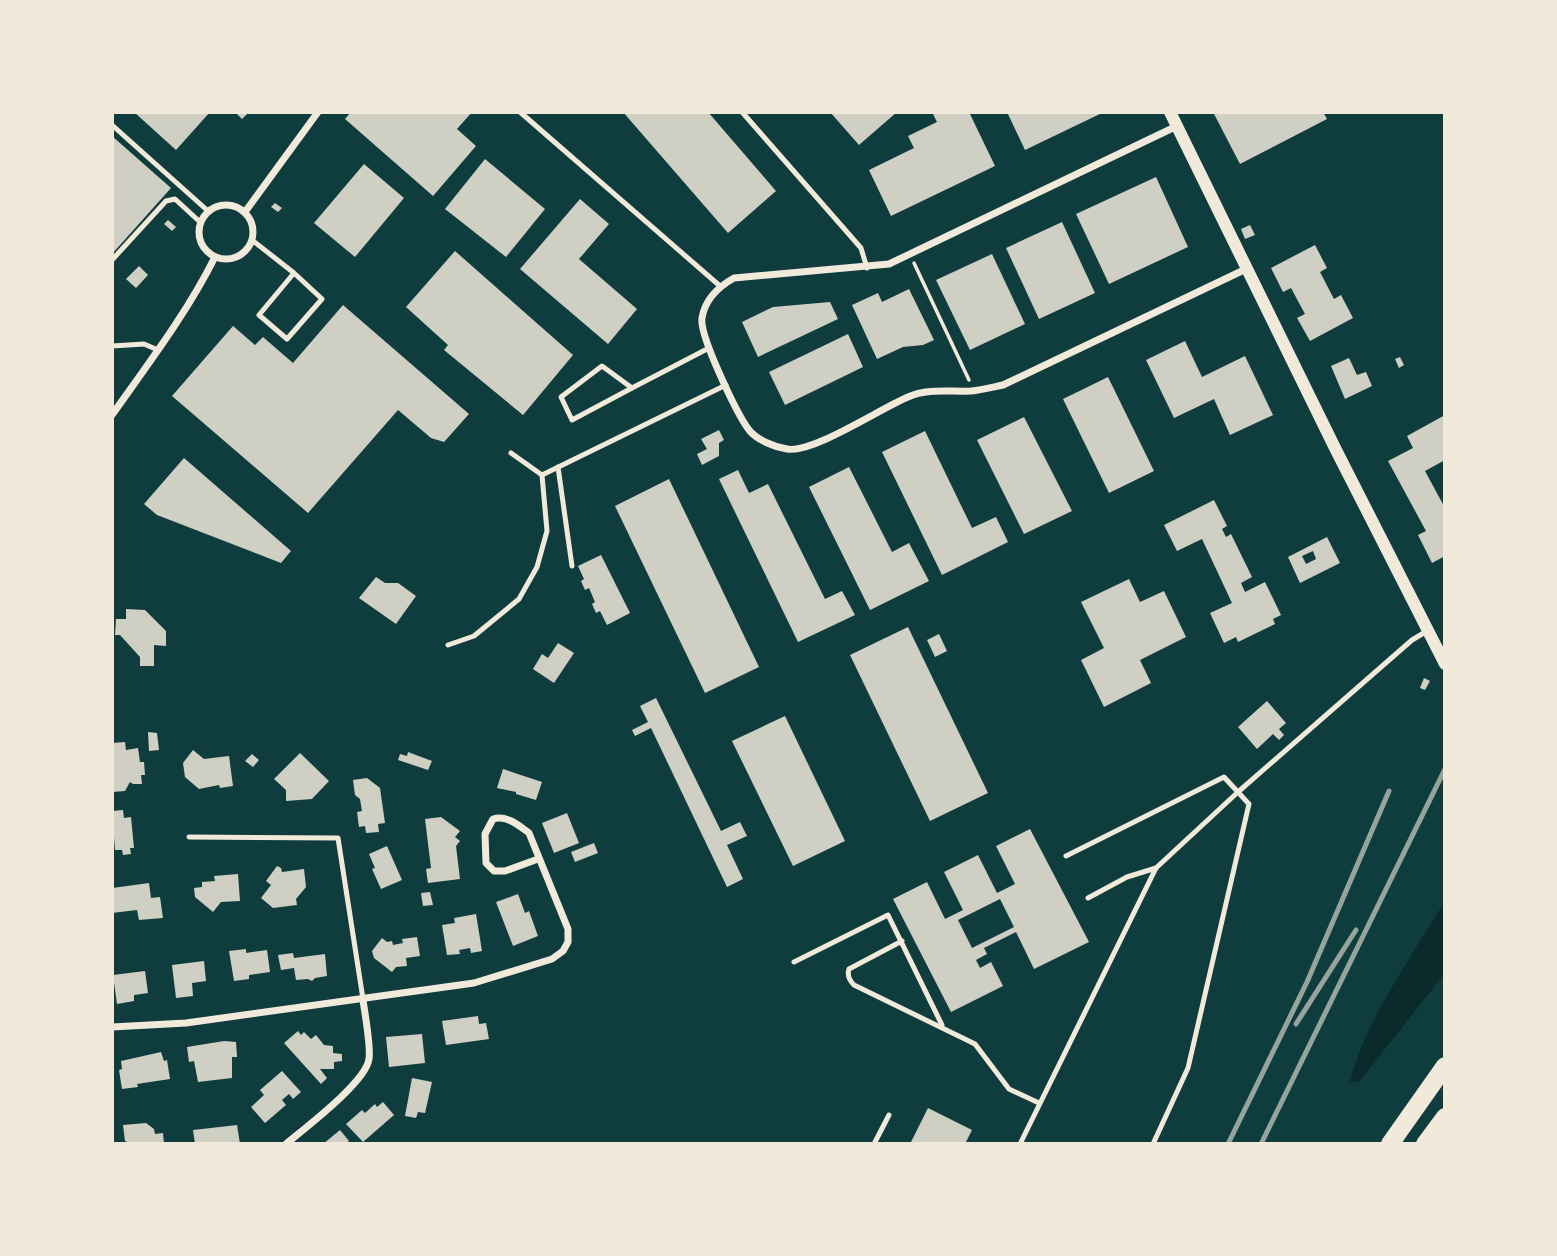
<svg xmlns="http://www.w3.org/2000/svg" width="1557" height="1256" viewBox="0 0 1557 1256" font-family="Manrope,sans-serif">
<rect width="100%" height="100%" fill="#0f3d3e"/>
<path fill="#0a2a2b" d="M1445,901v72l-86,109h-9c13,-57 64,-130 95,-181z"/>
<g fill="#cfcfc3" fill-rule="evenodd">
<polygon points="134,112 210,112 176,150"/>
<polygon points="235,112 249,112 242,119"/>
<polygon points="351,112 472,112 457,129 476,146 433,196 345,119"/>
<polygon points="623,112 708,112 776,191 728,233"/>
<polygon points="830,112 897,112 859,145"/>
<polygon points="932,112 969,112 995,166 891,216 869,170 914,148 908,136 937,122"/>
<polygon points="1007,112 1104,112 1025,150"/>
<polygon points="1213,112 1323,112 1327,119 1240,164"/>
<polygon points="112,136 171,188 112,254"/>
<polygon points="485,159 545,209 506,257 445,209"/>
<polygon points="364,164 404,198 355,257 314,223"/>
<polygon points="1156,177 1188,247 1109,284 1076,214"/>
<polygon points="580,199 609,224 579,259 637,309 608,344 520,269"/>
<polygon points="275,203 282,208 278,212 271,207"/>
<polygon points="168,220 176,227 172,231 164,224"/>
<polygon points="1062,222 1095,293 1039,319 1006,248"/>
<polygon points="1250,225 1255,235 1245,239 1241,229"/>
<polygon points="1315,245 1327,268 1320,272 1334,299 1341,295 1353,318 1310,341 1297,318 1305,314 1291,288 1283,292 1271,268"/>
<polygon points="455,251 573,355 523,415 444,350 448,345 406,307"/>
<polygon points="992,254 1025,324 970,350 936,280"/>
<polygon points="139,266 148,275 136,288 126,279"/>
<polygon points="909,289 934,340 923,345 903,347 877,359 852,305 878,293 882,302"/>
<polygon points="830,302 838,319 758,357 742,322 773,307"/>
<polygon points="343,305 469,414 444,442 431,438 398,410 308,513 172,396 233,326 255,345 263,337 293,363"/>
<polygon points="848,334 863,367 785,405 769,372"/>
<polygon points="1185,341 1202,377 1245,356 1273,415 1230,435 1214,399 1174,418 1146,360"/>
<polygon points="1400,357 1404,365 1399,368 1395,359"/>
<polygon points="1349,358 1357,375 1366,372 1372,386 1345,399 1331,366"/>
<polygon points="1108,377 1154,471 1109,493 1063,399"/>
<polygon points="1445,415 1445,460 1425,471 1445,508 1445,556 1432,563 1418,535 1426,531 1388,461 1413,448 1407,436"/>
<polygon points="1024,417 1072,511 1024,534 977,440"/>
<polygon points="719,430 724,440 719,443 719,456 702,465 697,454 707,449 701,439"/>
<polygon points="925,431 972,528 996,517 1008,542 942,575 882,452"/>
<polygon points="184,458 291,551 281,563 157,515 144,504"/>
<polygon points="849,467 892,552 909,543 929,581 870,610 809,487"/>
<polygon points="738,470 749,493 768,484 825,599 842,591 855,615 798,642 719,479"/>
<polygon points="669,479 759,667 705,693 615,506"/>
<polygon points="1214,500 1227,526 1222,529 1226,537 1231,534 1252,577 1241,583 1245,592 1265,582 1281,615 1273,619 1275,624 1238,642 1236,637 1224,643 1210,613 1232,603 1202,539 1177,551 1164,525"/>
<path d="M1327,537l13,26 -40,20 -12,-26zM1313,551l3,8 -10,5 -4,-8z"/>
<polygon points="601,555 630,613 607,625 600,611 596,613 592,604 595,602 589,588 585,590 581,581 584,579 578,566"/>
<polygon points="376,577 385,583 398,583 416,596 396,624 359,598"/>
<polygon points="1129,579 1140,602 1164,591 1186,637 1140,660 1151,683 1104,707 1081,660 1104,648 1081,602"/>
<polygon points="126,609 145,610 166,631 166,646 154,645 154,666 140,666 140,657 120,635 115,635 116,619 126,619"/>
<polygon points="908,627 988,793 930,821 850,655"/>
<polygon points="939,634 947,651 935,657 927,640"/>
<polygon points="558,643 574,653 554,683 533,669 542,654 548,658"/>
<polygon points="1424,678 1430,681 1425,690 1420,688"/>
<polygon points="656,698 721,831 740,822 747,836 727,845 743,879 727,887 651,728 635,736 632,730 648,722 640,706"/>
<polygon points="1267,701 1286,723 1279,729 1284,735 1279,740 1273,734 1257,749 1238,727"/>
<polygon points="785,716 845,841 793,866 732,741"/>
<polygon points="148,732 157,733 159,750 149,751"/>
<polygon points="125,742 126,750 138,748 140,762 144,762 145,775 141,775 142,784 133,784 130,782 125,791 112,792 112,743"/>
<polygon points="193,750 204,759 229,756 233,786 220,788 219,785 199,789 185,777 183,763"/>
<polygon points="408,752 432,761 428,770 398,760 400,754 407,756"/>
<polygon points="300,753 329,781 312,799 286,801 286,790 274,779"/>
<polygon points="252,754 259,760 253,767 245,761"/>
<polygon points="503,769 542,782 536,800 516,794 516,792 497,788"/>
<polygon points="367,778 380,788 385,823 378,824 379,832 366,833 365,826 359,827 357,812 362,811 360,799 355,795 353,780"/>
<polygon points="123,810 124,818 131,817 134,848 130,848 131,854 123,855 122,850 115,850 112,811"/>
<polygon points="567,813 579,843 554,853 542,823"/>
<polygon points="441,817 460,831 455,837 460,841 456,846 460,879 428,883 426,869 431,868 425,819"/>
<path d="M1030,829l59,113 -55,27 -18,-37 -32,16 3,6 -11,6 4,8 11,-6 12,24 -52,26 -58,-113 34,-17 18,37 18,-9 -19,-38 34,-17 19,38 18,-9 -19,-38zM1000,899l14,28 -42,21 -14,-28z"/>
<polygon points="594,843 598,853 575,862 571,852"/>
<polygon points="387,846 402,880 381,889 372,869 375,868 369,854"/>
<polygon points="277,866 281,868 282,872 304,869 306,887 296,899 297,905 273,908 261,898 271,885 266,881"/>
<polygon points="238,874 240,901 221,902 213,912 195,897 194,888 202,887 202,882 215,881 214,876"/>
<polygon points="149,883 151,898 160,897 163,918 139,920 137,910 112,913 112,888"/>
<polygon points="430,892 433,905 423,906 421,893"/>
<polygon points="518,894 525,913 529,911 538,936 513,946 496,902"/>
<polygon points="476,914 482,951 471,953 470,948 459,950 460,954 447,955 442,925 455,923 454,918"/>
<polygon points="417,937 420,956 406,958 407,966 396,967 392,972 374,958 372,951 382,938 387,942 392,941 393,945 403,943 402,939"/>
<polygon points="246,949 246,953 267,950 270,972 249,975 249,979 234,981 229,951"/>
<polygon points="293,953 294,958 325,954 327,976 315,978 312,981 308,979 296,980 294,968 281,970 278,955"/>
<polygon points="204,961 206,981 192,983 193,996 176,998 172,965"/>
<polygon points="145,971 148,993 134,995 134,1001 117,1004 113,975"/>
<polygon points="478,1016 479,1024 486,1023 489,1039 446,1045 442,1021"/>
<polygon points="298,1031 301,1035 304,1032 311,1039 316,1035 324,1045 333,1046 333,1053 342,1054 342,1061 334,1062 334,1069 320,1069 327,1078 321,1084 284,1043"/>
<polygon points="422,1034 425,1063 389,1067 386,1037"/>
<polygon points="224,1041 236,1042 237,1057 232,1057 232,1078 198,1082 194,1061 189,1062 187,1047"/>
<polygon points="161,1052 164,1061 167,1060 170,1079 137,1084 138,1087 122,1089 119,1070 122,1069 121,1061"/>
<polygon points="282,1071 301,1092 293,1099 289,1094 282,1100 286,1105 265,1123 251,1107 264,1095 260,1090"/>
<polygon points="412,1078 432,1082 425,1113 418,1112 416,1118 405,1116"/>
<polygon points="383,1102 394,1115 363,1142 346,1124 362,1110 365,1113 375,1104 377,1107"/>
<polygon points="928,1108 972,1130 965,1144 910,1144"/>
<polygon points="146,1123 154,1129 155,1134 163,1133 164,1144 132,1144 125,1141 123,1125"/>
<polygon points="237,1125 240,1144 195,1144 193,1130"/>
<polygon points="340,1130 349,1141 345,1144 323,1144"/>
</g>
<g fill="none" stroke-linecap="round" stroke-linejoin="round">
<polyline stroke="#f1e9da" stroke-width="3.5" points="914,263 969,380"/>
<g stroke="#f1e9da" stroke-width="5">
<polyline points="520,112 720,286"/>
<polyline points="742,112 861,248 867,268"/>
<polyline points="112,125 208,211"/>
<polyline points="252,240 294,273 322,299 287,339 259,315 294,273"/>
<polyline points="112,260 166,201 175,199 200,222"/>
<polyline points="112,346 144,344 158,350"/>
<polyline points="632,388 572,420 561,397 602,366 632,388 709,348"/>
<polyline points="511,453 542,475 726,385"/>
<polyline points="558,467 572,566"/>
<polyline points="448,645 474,636 519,599 537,567 547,531 542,475"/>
<polyline points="189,837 338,838 363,999"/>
<polyline points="1066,856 1224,777 1249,804 1188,1068 1153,1144"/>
<polyline points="1088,898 1127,877 1156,868"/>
<path d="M902,941l-53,28c-2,6 0,11 5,16l121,59 34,45 30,14"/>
<polyline points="794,962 888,915 942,1025"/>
<polyline points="874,1144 889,1115"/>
<polyline points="1020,1144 1156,868 1238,792 1412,640 1427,631"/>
</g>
<g stroke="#f1e9da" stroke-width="7">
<path d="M1177,126l-288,138 -155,14c-16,9 -29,21 -32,40 -3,17 35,96 47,112 8,10 25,17 38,19 25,5 94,-41 121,-52 20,-9 42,-5 63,-6 11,-1 22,-4 32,-6l243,-116"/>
<circle cx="226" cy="232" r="27"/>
<polyline points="245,212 318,112"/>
<path d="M112,415c36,-51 75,-102 103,-158"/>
<path d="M112,1027l74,-4 288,-40 78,-24 11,-8 5,-9v-13l-39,-96c-11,-8 -22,-18 -36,-14l-8,15 1,29 8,8h11l33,-12"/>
<path d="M286,1144c19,-16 80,-62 83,-85 2,-13 -4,-44 -6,-59"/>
</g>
<polyline stroke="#f1e9da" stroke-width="12" points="1170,112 1335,448 1445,664"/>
<g stroke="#f1e9da" stroke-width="18">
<polyline points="1390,1144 1445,1066"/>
<polyline points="1425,1144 1445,1117"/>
<polyline points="1441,1144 1445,1139"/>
</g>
<g stroke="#97a49c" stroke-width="5">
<polyline points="1296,1024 1356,930"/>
<polyline points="1228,1144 1307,982 1389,791"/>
<polyline points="1261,1144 1445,769"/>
</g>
</g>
<rect width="1557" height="1256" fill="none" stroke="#f1e9da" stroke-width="228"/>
</svg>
